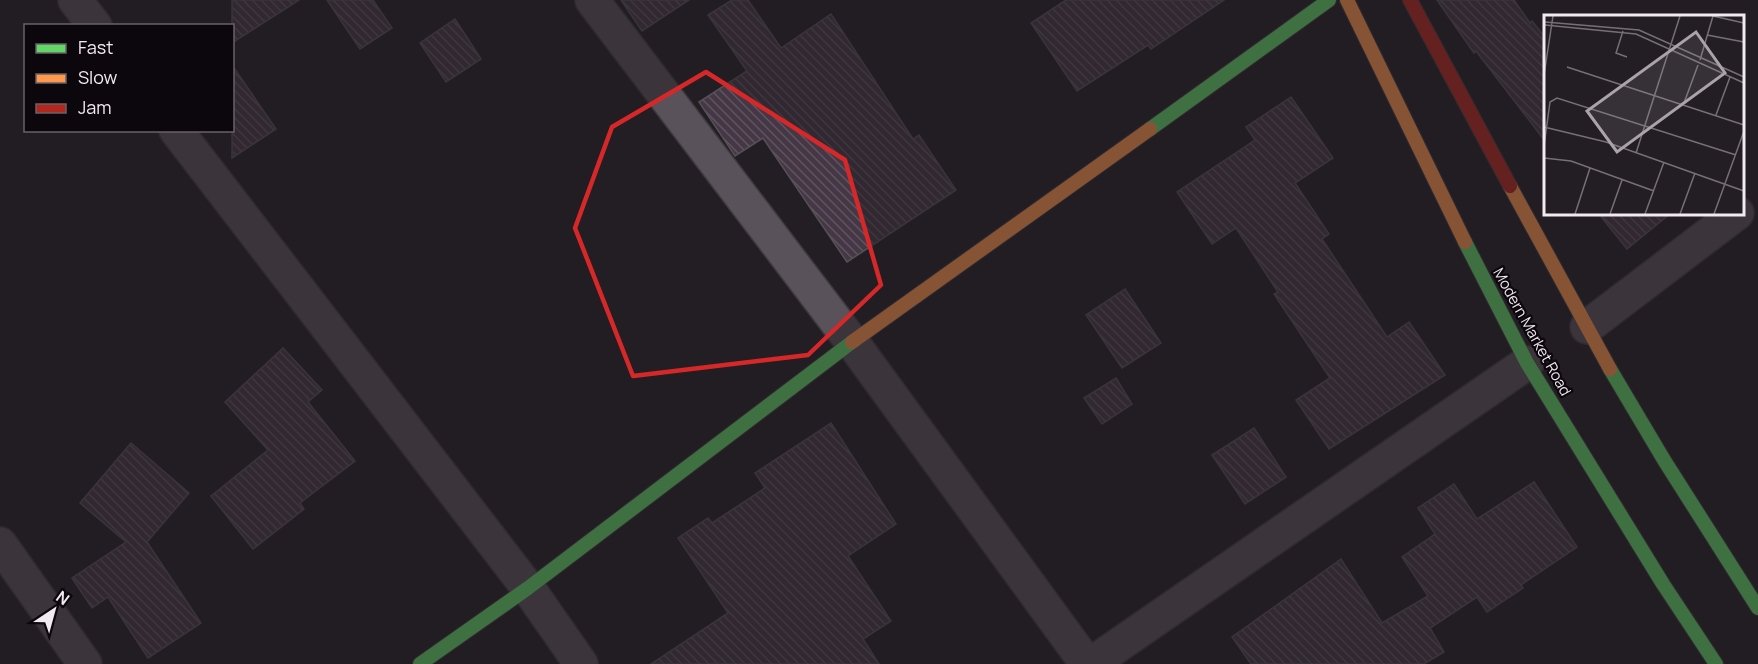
<svg xmlns="http://www.w3.org/2000/svg" width="1758" height="664" viewBox="0 0 1758 664" font-family="Manrope,sans-serif">
<defs>
<pattern id="building-back-hatch" width="6" height="6" patternUnits="userSpaceOnUse" patternTransform="scale(1.5)"><rect width="6" height="6" fill="#453745"/><path d="M-1 5l2 2M0 0l6 6M5-1l2 2" fill="none" stroke="#605460"/></pattern>
</defs>
<rect width="100%" height="100%" fill="#231e23"/>
<g fill="url(#building-back-hatch)" stroke="#565156" stroke-width="1.5">
<polygon points="232,0 299,0 232,43"/>
<polygon points="327,0 373,0 392,28 360,49"/>
<polygon points="621,0 689,0 642,31"/>
<polygon points="732,0 748,0 781,48 831,14 913,139 919,135 956,190 847,262 763,138 735,156 699,102 747,71 708,15"/>
<polygon points="1066,0 1224,0 1151,49 1148,45 1077,91 1031,23"/>
<polygon points="1437,0 1514,0 1530,23 1532,21 1545,37 1545,141 1476,51 1474,53"/>
<polygon points="455,19 481,59 446,82 420,43"/>
<polygon points="232,65 276,129 232,158"/>
<polygon points="1291,97 1333,158 1295,183 1329,234 1322,239 1387,337 1409,322 1445,375 1329,449 1296,400 1330,378 1274,294 1278,292 1236,228 1212,244 1177,192 1255,140 1246,127"/>
<polygon points="1598,213 1671,213 1627,249"/>
<polygon points="1125,289 1161,343 1122,368 1086,315"/>
<polygon points="283,348 322,390 308,402 355,461 300,503 304,509 253,549 211,496 268,450 225,402"/>
<polygon points="1116,378 1132,404 1102,424 1084,398"/>
<polygon points="831,423 896,524 848,556 891,621 863,639 879,664 651,664 728,613 678,538 708,518 712,523 765,488 755,473"/>
<polygon points="1254,428 1286,477 1245,504 1212,455"/>
<polygon points="131,443 189,493 147,542 201,623 148,658 108,597 92,608 72,578 126,542 80,503"/>
<polygon points="1534,482 1577,547 1521,585 1523,588 1487,612 1477,597 1430,628 1444,652 1424,664 1251,664 1232,637 1341,559 1382,623 1428,596 1402,557 1435,534 1418,508 1454,484 1477,519"/>
</g>
<g fill="none" stroke-linecap="round" stroke-linejoin="round">
<g stroke="#3f3b3f" stroke-width="36">
<g id="street">
<polyline points="75,0 95,26"/>
<polyline points="592,0 852,342 1087,664"/>
<polyline points="176,130 528,588 581,664"/>
<polyline points="1587,327 1737,213"/>
<polyline points="0,544 85,664"/>
<polyline points="1091,664 1527,363"/>
</g>
</g>
<g stroke="#3f3b3f" stroke-width="16">
<g id="fast">
<polyline points="1150,129 1329,0"/>
<polyline points="1465,242 1527,363 1663,584 1716,664"/>
<polyline points="1610,369 1664,460 1758,608"/>
<polyline points="420,664 528,588 852,342"/>
</g>
</g>
<g stroke="#3f3b3f" stroke-width="16">
<g id="slow">
<polyline points="1347,0 1465,242"/>
<polyline points="1510,186 1610,369"/>
<polyline points="852,342 1150,129"/>
</g>
</g>
<g stroke="#3f3b3f" stroke-width="16">
<polyline id="jam" points="1410,0 1510,186"/>
</g>
<use href="#street" stroke="#5a525a" stroke-width="33"/>
<use href="#fast" stroke="#63d668" stroke-width="14"/>
<use href="#slow" stroke="#ff974d" stroke-width="14"/>
<use href="#jam" stroke="#b3261e" stroke-width="14"/>
</g>
<path d="M0 0H1758V664H0ZM706,72l139,88 36,125 -73,70 -175,21 -58,-148 37,-101z" fill="#231e23" fill-opacity=".55" fill-rule="evenodd"/>
<path fill="none" stroke="#d62828" stroke-width="4.5" stroke-linejoin="round" d="M706,72l139,88 36,125 -73,70 -175,21 -58,-148 37,-101z"/>
<g text-anchor="middle" stroke-width="4.5" stroke-linejoin="round" paint-order="stroke">
<g font-size="15" fill="#f2eaf1" stroke="#0c070c">
<text transform="translate(1532 332) rotate(61)" y="5">Modern Market Road</text>
</g>
</g>
<g transform="translate(1544 15)">
<rect width="200" height="200" fill="#231e23"/>
<path fill="none" stroke="#767075" stroke-width="1.5" d="M169,1l31,7M1,7l94,8 105,47M1,10l91,9 108,49M79,16l-7,22 11,4M163,20l37,7M156,45l13,-44M23,52l177,58M0,60l9,-59M140,88l14,-38M172,100l14,-38M0,112l62,15 138,49M0,131l6,-44 7,-4 179,57M92,138l44,-137M0,143l27,3 83,30M31,199l15,-46M66,199l12,-34M101,199l19,-52M136,199l15,-41M170,199l30,-83"/>
<path fill="#aaa3a9" fill-opacity="0.15" stroke="#aaa3a9" stroke-width="3" d="M152,17l29,41 -108,79 -30,-41z"/>
<rect width="200" height="200" fill="none" stroke="#f2eaf1" stroke-width="3"/>
</g>
<rect x="24" y="24" width="210" height="108" fill="#0c070c" stroke="#686268" stroke-width="1.5"/>
<rect x="36" y="44" width="30" height="9" fill="#63d668" stroke="#686268" stroke-width="1.5"/>
<text x="78" y="54" font-size="18" fill="#f2eaf1">Fast</text>
<rect x="36" y="74" width="30" height="9" fill="#ff974d" stroke="#686268" stroke-width="1.5"/>
<text x="78" y="84" font-size="18" fill="#f2eaf1">Slow</text>
<rect x="36" y="104" width="30" height="9" fill="#b3261e" stroke="#686268" stroke-width="1.5"/>
<text x="78" y="114" font-size="18" fill="#f2eaf1">Jam</text>
<g transform="translate(54 610) rotate(36)" stroke="#0c070c" stroke-width="4.5" paint-order="stroke">
<path d="M0-4.5L10 22L0 15L-10 22Z" fill="#f2eaf1"/>
<text y="-9" font-size="16" font-weight="bold" text-anchor="middle" fill="#f2eaf1">N</text>
</g>
</svg>
